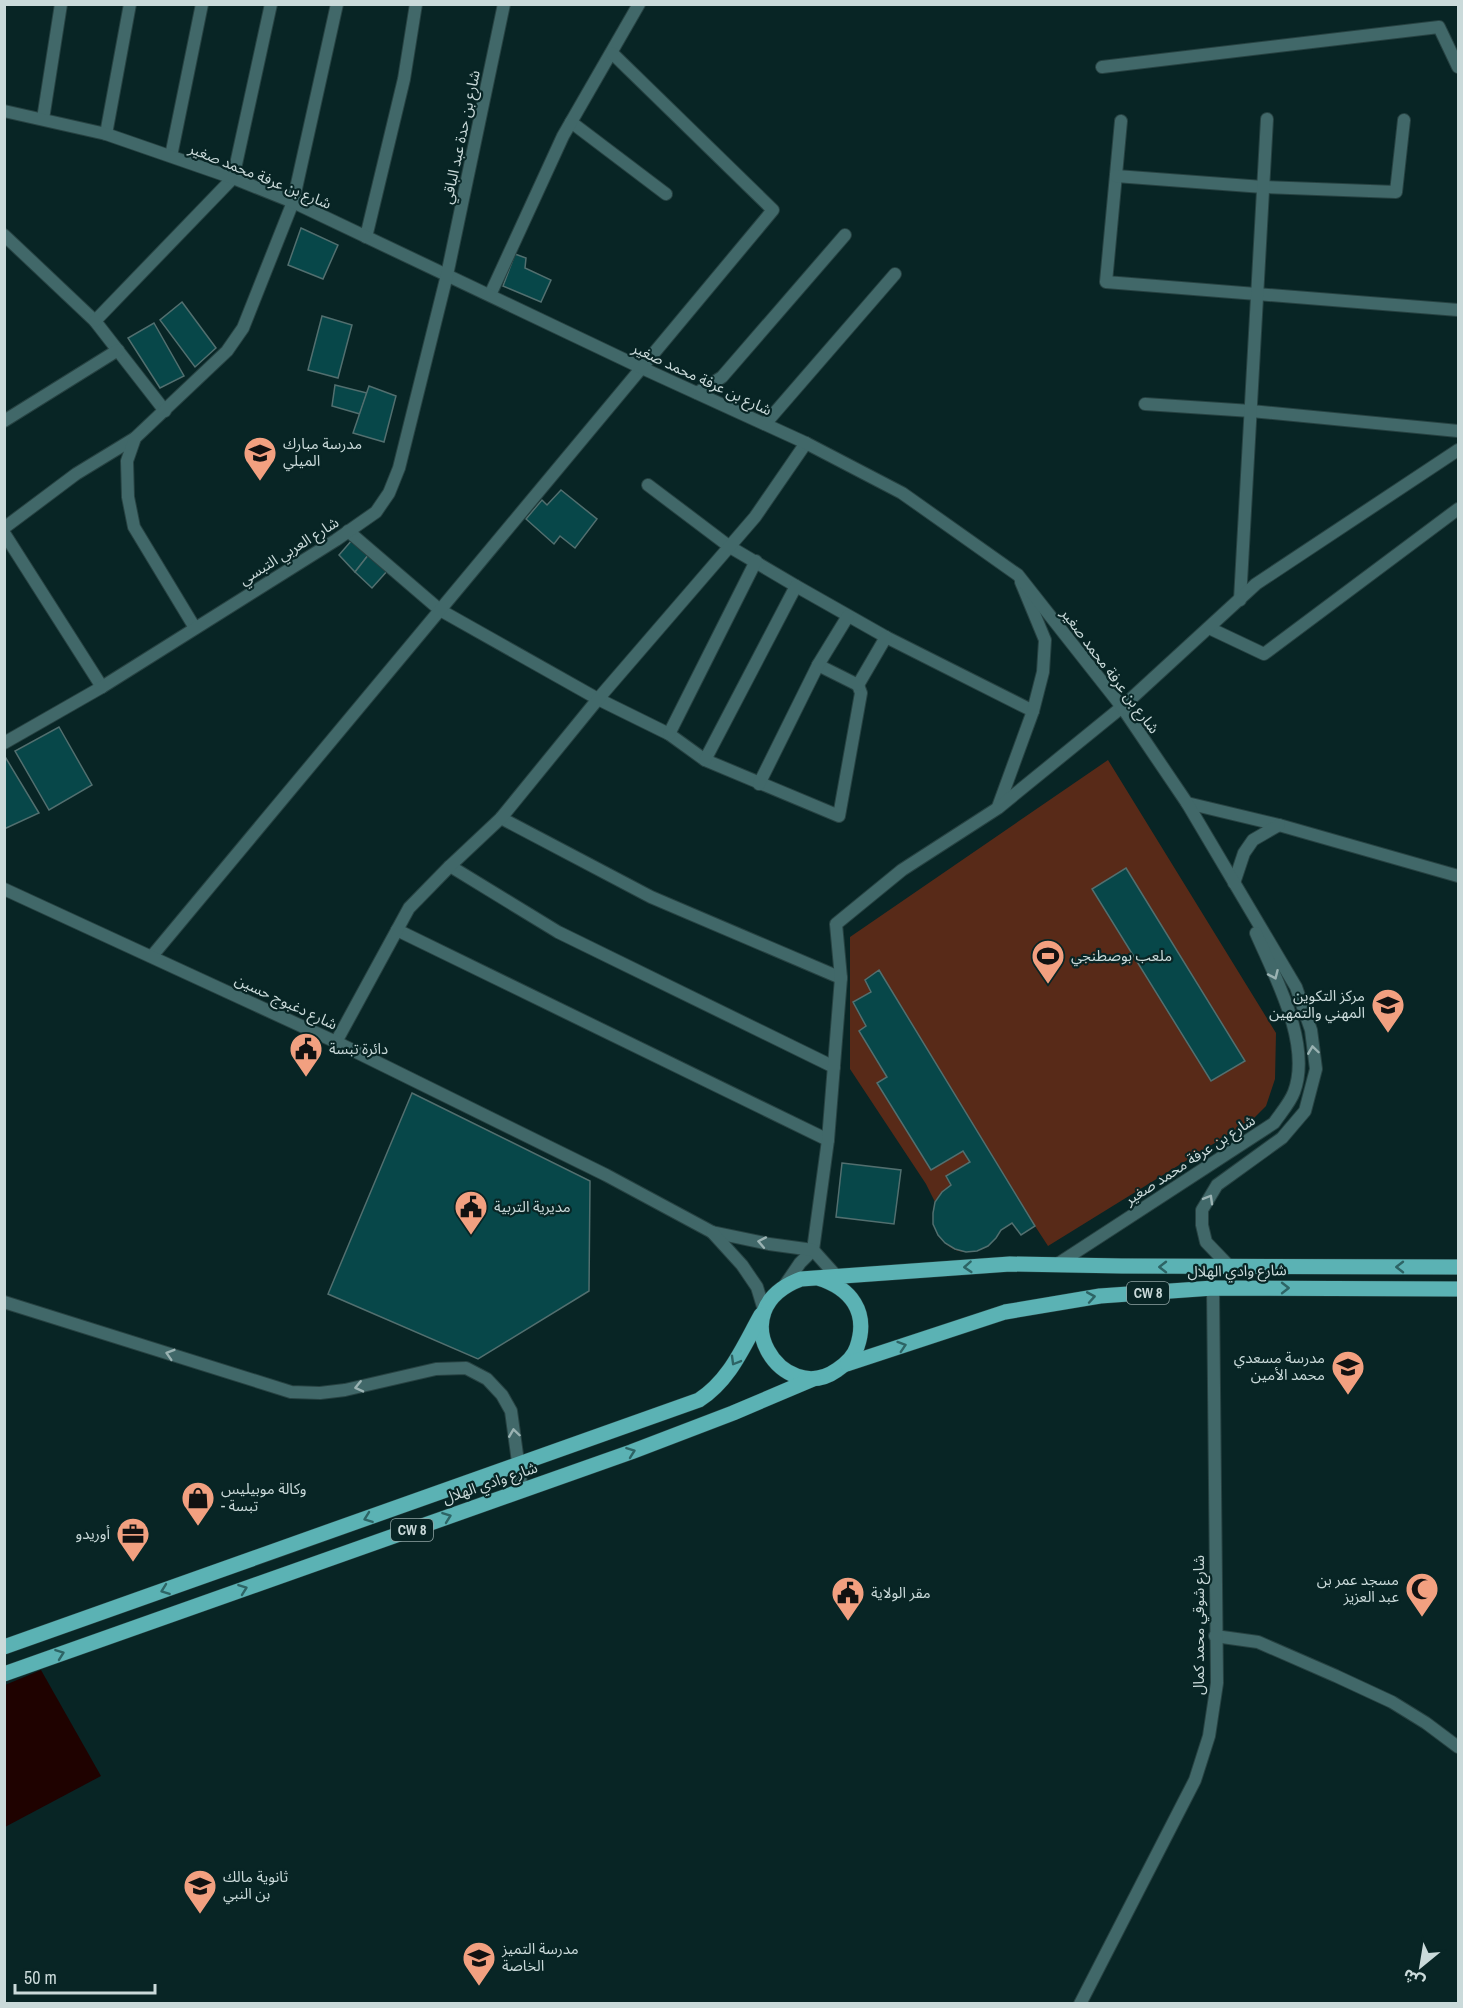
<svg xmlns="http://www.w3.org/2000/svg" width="1463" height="2008" viewBox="0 0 1463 2008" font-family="'Archivo Narrow','Noto Sans Arabic',sans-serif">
<rect width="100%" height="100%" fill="#082525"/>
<path fill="#582a18" d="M1108,760l168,273 -1,46 -9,27 -14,14 -204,126 -13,-20 -14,9 -9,-12c-4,3 -9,5 -12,8 -6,6 -9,13 -16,17 -33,15 -57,-15 -49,-46l-9,-18 -76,-115v-132z"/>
<polygon fill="#1f0200" points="41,1670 101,1776 5,1827 5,1685"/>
<g fill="#074749" stroke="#526f6f" stroke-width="1.5">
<polygon points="301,228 338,245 323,279 288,265"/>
<polygon points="515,254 526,258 525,268 551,280 541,302 503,286"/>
<polygon points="182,302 216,348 195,367 160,320"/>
<polygon points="322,316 352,325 338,378 308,370"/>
<polygon points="154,323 184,376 160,388 128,338"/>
<polygon points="335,385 367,393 360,414 332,406"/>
<polygon points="369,386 396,396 384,442 353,433"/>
<polygon points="561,490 597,519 575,548 560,536 554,544 526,519 542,500 547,505"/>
<polygon points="352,540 369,554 355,572 339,555"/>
<polygon points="369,554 388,570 372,588 355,572"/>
<polygon points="59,727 92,785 49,810 15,751"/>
<polygon points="4,755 39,813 4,829"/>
<polygon points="1126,868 1245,1061 1211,1081 1092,889"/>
<polygon points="879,970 1035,1226 1021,1235 1012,1223 1001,1230 996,1238 988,1246 977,1251 966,1252 955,1249 945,1243 938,1235 933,1224 933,1213 935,1202 942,1192 951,1185 946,1176 970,1162 963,1151 931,1170 877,1083 887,1077 859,1031 866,1026 853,1002 871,992 865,980"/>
<polygon points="412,1093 590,1181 589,1291 478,1359 328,1294"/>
<polygon points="842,1163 901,1170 894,1224 836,1217"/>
</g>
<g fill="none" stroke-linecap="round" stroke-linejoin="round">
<g stroke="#274242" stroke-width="14">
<g id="minor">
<polyline points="1102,67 1439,27 1458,67"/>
<polyline points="43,119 61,4"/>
<polyline points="1121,121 1106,282 1458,310"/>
<polyline points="571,122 666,194"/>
<polyline points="106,134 130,4"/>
<polyline points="171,156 202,4"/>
<polyline points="1116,176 1263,187 1396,192 1404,120"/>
<polyline points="4,235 95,321 165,411"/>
<polyline points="366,237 404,79 416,4"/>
<polyline points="490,295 563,136 639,4"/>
<polyline points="95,321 233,178 271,4"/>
<polyline points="697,393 722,377 845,235"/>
<polyline points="1145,404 1251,411 1458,431"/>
<polyline points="4,421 118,350"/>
<polyline points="765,424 895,274"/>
<polyline points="648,485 730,547 796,586 886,637 1033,711"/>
<polyline points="4,528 76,474 135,438"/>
<polyline points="348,531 440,610 598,699 669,734 705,760 839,816 861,693 858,685"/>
<polyline points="4,533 102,687"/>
<polyline points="1240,600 1267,119"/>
<polyline points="195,628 134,527 128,497 127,461 135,438 227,351 243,328 293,202 337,4"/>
<polyline points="1209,628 1264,654 1458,509"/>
<polyline points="818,665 858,685 886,637"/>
<polyline points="669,734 756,561"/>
<polyline points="705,760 796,586"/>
<polyline points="759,784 818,665 848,616"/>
<polyline points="1187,803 1279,825 1458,876"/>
<polyline points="998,807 1033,711 1043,672 1045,640 1021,582"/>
<polyline points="501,818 651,897 841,978"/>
<polyline points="450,866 558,932 834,1067"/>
<polyline points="1234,883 1244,853 1253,840 1279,825"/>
<polyline points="397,930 828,1140"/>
<polyline points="152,956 773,210 612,53"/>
<polyline points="336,1042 409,908 450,866 501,818 598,699 755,517 806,443"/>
<polyline points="785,1285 800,1263 813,1250 828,1140 841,978 836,924 902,870 998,808 1122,707 1256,584 1458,450"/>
<polyline points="4,1302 291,1392 320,1393 345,1390 436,1369 466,1368 487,1379 502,1395 511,1411 522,1491"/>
<polyline points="1215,1636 1258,1642 1336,1676 1392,1702 1426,1723 1458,1747"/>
<polyline points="1080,2004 1195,1780 1209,1736 1217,1683 1213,1288"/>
</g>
</g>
<g stroke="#274242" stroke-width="14">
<g id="tertiary">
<polyline points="4,111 106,134 233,178 293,202 642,368 806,443 902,493 1018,575 1122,707 1187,803 1296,987 1311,1030 1316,1069 1305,1111 1282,1138 1217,1185 1202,1210 1202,1225 1206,1242 1230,1267"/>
<polyline points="4,743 102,687 336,540 376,512 389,493 399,468 447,275 504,4"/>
<polyline points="4,889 336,1042 606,1175 712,1232 769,1244 813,1250 840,1280"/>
<polyline points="712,1232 742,1265 757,1287 764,1310"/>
<path d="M1056,1265l218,-142c6,-9 16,-20 20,-31 18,-48 -19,-115 -38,-159"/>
</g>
</g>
<g stroke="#274242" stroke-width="16">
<g id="primary">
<path d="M818,1278c33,10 51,34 39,69 -3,10 -11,17 -20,23 -54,38 -119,-60 -36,-91l209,-15 112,2 336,1"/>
<polyline points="847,1364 1005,1312 1100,1296 1213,1288 1458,1289"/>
<path d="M4,1647l695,-247c31,-20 44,-53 62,-85"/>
<polyline points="4,1674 631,1452 733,1413 813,1379"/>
</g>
</g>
<use href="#minor" stroke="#416869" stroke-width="12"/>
<use href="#tertiary" stroke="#416869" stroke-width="12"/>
<use href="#primary" stroke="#5bb2b4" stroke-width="15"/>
</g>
<defs><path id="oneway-chevron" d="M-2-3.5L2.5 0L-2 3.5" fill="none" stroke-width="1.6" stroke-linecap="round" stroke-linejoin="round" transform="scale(1.5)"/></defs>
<g stroke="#9ab2b2">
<use href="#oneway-chevron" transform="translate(1274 975) rotate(66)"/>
<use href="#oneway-chevron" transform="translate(1313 1050) rotate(-98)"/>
<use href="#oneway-chevron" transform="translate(1209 1199) rotate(-60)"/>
<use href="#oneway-chevron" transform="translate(762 1242) rotate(-169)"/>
<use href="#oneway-chevron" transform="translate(170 1354) rotate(-163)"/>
<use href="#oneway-chevron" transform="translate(359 1387) rotate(167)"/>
<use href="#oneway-chevron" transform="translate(514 1433) rotate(-98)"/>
</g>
<g stroke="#2d6465">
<use href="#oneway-chevron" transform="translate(968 1267) rotate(176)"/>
<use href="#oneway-chevron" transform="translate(1163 1267) rotate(-180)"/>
<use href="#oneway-chevron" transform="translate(1400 1267) rotate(-180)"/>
<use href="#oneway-chevron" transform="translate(1285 1288)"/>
<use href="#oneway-chevron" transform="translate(1091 1297) rotate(-10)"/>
<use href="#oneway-chevron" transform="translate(902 1346) rotate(-18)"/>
<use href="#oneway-chevron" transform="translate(735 1361) rotate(120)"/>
<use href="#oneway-chevron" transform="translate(631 1452) rotate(-20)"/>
<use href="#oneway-chevron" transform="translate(447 1517) rotate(-20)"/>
<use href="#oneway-chevron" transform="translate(368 1518) rotate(160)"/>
<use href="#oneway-chevron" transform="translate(243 1589) rotate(-20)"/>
<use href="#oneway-chevron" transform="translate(165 1590) rotate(160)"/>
<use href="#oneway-chevron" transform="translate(60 1654) rotate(-20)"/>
</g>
<defs>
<g id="school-pin" transform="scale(1.725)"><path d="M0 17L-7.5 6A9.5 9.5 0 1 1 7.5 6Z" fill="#f2a080" stroke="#082525"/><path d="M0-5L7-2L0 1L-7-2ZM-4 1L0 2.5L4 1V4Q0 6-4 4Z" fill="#111"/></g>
<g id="stadium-pin" transform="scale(1.725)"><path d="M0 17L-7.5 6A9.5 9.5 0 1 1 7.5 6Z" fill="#f2a080" stroke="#082525"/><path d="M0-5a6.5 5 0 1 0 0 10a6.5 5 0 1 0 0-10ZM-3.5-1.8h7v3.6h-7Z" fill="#111"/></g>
<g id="university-pin" transform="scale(1.725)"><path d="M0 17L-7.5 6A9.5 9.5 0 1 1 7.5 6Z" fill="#f2a080" stroke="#082525"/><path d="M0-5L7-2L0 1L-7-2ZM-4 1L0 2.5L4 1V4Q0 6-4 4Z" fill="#111"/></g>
<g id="civic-pin" transform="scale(1.725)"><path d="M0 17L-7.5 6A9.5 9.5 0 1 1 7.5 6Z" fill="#f2a080" stroke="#082525"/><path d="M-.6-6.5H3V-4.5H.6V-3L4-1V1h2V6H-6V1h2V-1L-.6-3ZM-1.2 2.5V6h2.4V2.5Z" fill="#111"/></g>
<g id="shop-pin" transform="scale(1.725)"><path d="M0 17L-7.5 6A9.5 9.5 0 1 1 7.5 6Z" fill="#f2a080" stroke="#082525"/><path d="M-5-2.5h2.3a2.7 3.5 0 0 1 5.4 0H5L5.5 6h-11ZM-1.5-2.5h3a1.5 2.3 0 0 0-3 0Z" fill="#111"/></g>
<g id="office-pin" transform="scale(1.725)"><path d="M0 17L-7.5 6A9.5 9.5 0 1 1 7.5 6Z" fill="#f2a080" stroke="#082525"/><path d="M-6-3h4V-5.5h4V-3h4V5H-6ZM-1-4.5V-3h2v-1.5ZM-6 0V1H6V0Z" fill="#111"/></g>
<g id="mosque-pin" transform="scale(1.725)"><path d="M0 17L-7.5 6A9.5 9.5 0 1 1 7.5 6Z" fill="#f2a080" stroke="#082525"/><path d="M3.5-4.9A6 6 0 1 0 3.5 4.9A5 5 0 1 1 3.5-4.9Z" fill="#111"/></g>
</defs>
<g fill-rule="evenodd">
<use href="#school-pin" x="260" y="453"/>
<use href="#stadium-pin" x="1048" y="956"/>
<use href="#university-pin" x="1388" y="1005"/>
<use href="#civic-pin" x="306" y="1049"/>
<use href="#civic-pin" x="471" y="1207"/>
<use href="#school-pin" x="1348" y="1367"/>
<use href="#shop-pin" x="198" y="1498"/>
<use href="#office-pin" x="133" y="1534"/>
<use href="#mosque-pin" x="1422" y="1589"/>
<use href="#civic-pin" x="848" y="1593"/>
<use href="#school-pin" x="200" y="1886"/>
<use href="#school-pin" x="479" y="1958"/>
</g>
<g text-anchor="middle" stroke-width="4.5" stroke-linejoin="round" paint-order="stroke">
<g fill="#082525" stroke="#90a4a4" stroke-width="1.5">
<rect x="1127" y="1282" width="42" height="22" rx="4.5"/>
<rect x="391" y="1519" width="42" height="22" rx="4.5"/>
</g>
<g font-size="14" font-weight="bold" fill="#cadada">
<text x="1148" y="1298">CW 8</text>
<text x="412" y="1535">CW 8</text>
</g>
<g font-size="15" fill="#cadada" stroke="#082525">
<text transform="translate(461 137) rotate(-78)" y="5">شارع بن حدة عبد الباقي</text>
<text transform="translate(260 176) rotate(22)" y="5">شارع بن عرفة محمد صغير</text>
<text transform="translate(702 379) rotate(25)" y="5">شارع بن عرفة محمد صغير</text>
<text transform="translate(289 551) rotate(-32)" y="5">شارع العربي التبسي</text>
<text transform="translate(1110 671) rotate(53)" y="5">شارع بن عرفة محمد صغير</text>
<text transform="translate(286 1002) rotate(25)" y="5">شارع دغبوج حسين</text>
<text transform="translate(1190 1160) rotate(-33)" y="5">شارع بن عرفة محمد صغير</text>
<text transform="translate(1237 1271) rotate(-1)" y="5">شارع وادي الهلال</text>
<text transform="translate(490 1483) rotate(-19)" y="5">شارع وادي الهلال</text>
<text transform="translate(1199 1625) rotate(-90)" y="5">شارع شوقي محمد كمال</text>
</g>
<g font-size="15" fill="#cadada" stroke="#082525" text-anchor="start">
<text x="283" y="449">مدرسة مبارك<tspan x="283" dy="17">الميلي</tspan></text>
<text x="1071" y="961">ملعب بوصطنجي</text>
<text x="1365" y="1001" text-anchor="end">مركز التكوين<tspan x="1365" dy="17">المهني والتمهين</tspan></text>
<text x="329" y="1054">دائرة تبسة</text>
<text x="494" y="1212">مديرية التربية</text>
<text x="1325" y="1363" text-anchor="end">مدرسة مسعدي<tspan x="1325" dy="17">محمد الأمين</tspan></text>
<text x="221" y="1494">وكالة موبيليس<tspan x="221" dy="17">- تبسة</tspan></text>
<text x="110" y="1539" text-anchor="end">أوريدو</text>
<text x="1399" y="1585" text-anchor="end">مسجد عمر بن<tspan x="1399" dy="17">عبد العزيز</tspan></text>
<text x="871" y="1598">مقر الولاية</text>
<text x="223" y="1882">ثانوية مالك<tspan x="223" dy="17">بن النبي</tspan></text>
<text x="502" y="1954">مدرسة التميز<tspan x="502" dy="17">الخاصة</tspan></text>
</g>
</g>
<rect width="1463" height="2008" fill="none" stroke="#cadada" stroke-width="12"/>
<g transform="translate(1421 1966) rotate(210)" stroke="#082525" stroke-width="4.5" paint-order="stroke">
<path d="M0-4.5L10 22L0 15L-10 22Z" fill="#cadada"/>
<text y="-9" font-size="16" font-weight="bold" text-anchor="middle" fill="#cadada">ش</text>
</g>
<path d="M15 1984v9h140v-9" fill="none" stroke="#cadada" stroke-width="3"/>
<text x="24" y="1984" font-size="18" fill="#cadada" stroke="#082525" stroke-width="4.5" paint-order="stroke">50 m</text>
</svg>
